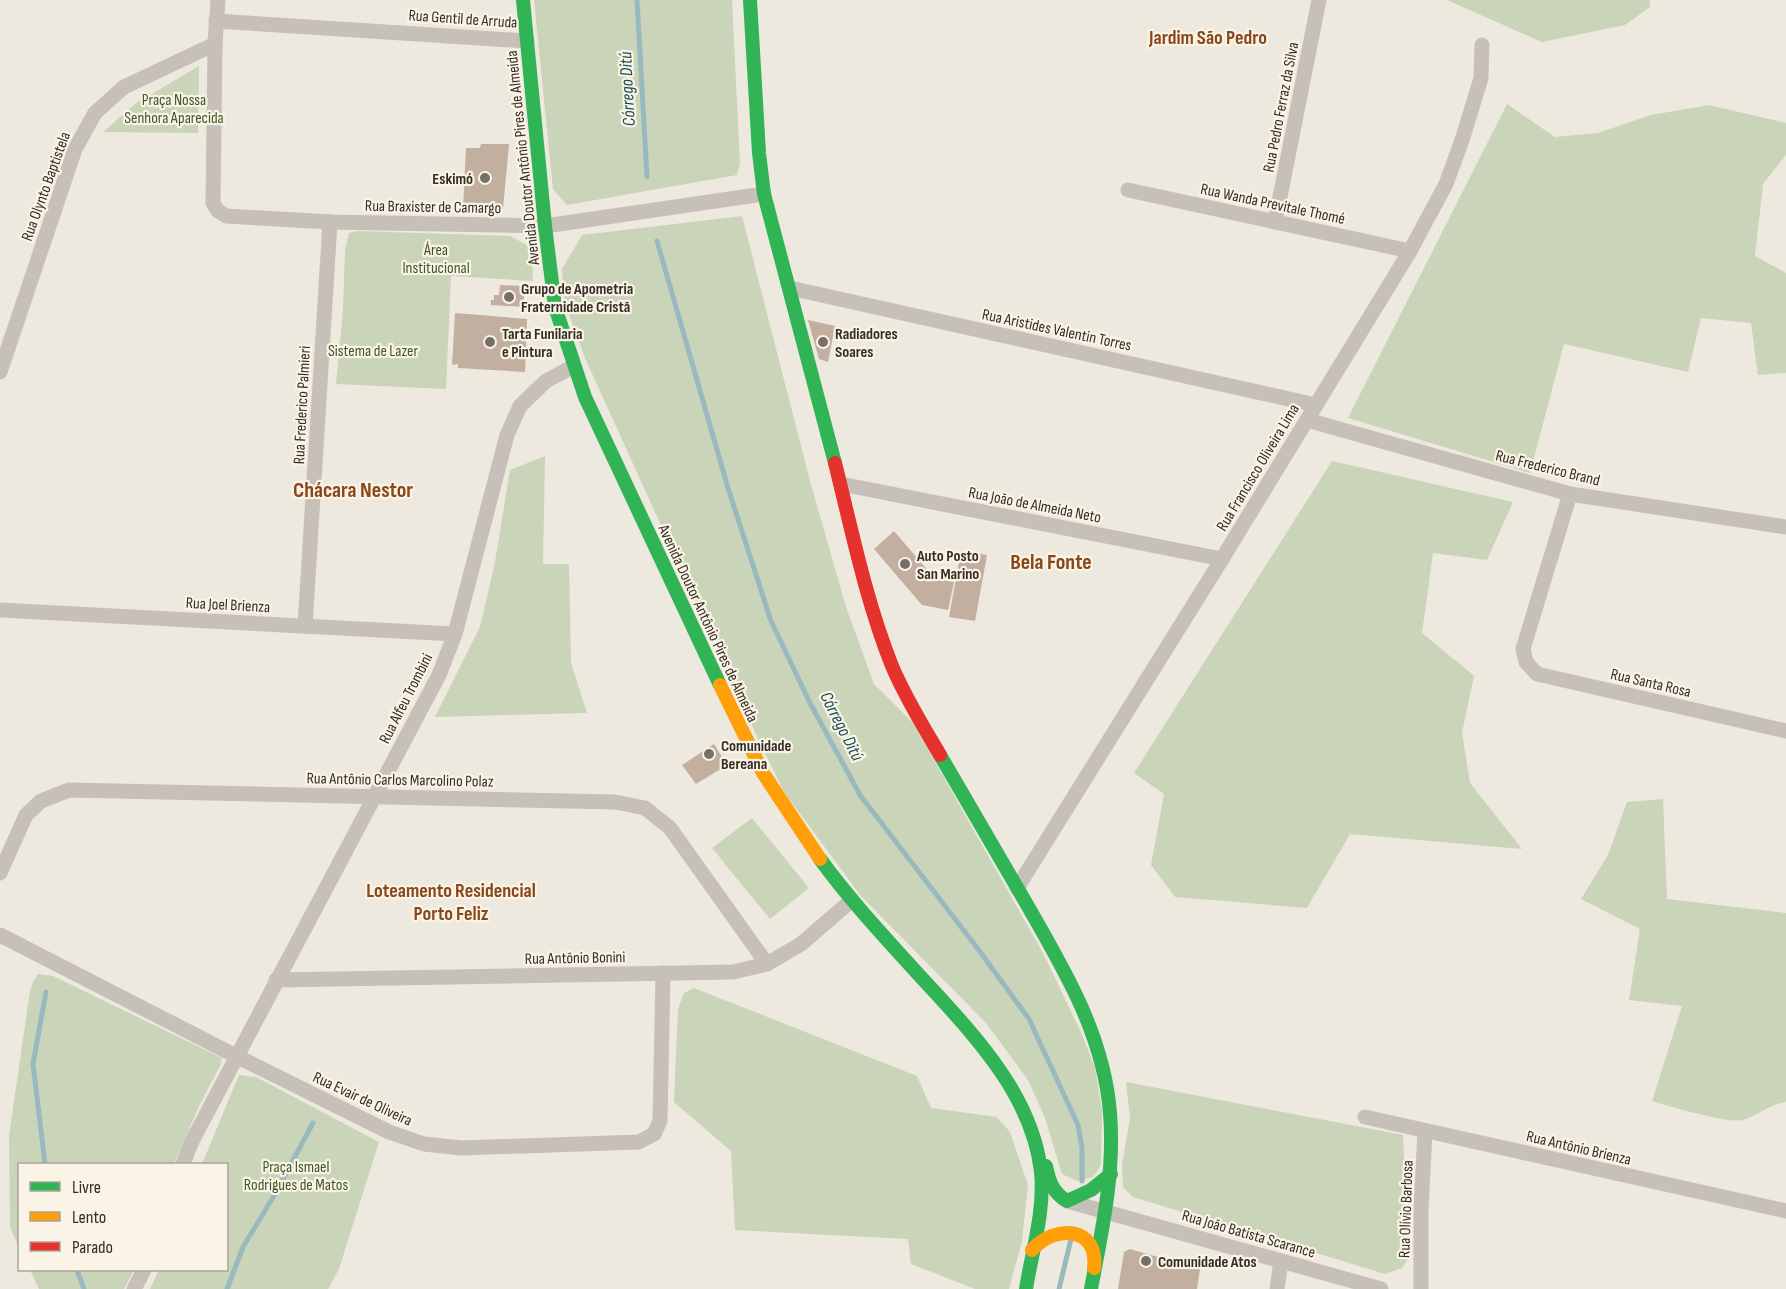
<svg xmlns="http://www.w3.org/2000/svg" width="1786" height="1289" viewBox="0 0 1786 1289" font-family="'Sofia Sans Condensed',sans-serif">
<rect width="100%" height="100%" fill="#ede9df"/>
<g fill="#cad4b8">
<polygon points="534,0 732,0 740,164 737,175 567,205 553,189"/>
<polygon points="1447,0 1650,0 1650,7 1625,25 1542,42"/>
<polygon points="199,66 198,133 103,132 135,104"/>
<polygon points="1507,104 1555,137 1598,133 1651,115 1709,105 1786,123 1786,155 1763,184 1755,256 1786,273 1786,373 1758,375 1751,323 1701,318 1688,372 1564,344 1530,473 1348,418"/>
<polygon points="742,216 810,481 846,607 874,684 913,723 1043,953 1080,1030 1095,1068 1102,1111 1101,1165 1093,1177 1077,1181 1062,1174 1045,1118 1028,1080 986,1023 861,896 784,792 760,743 585,358 564,301 562,269 582,235"/>
<polygon points="357,231 510,236 527,245 532,261 533,281 451,276 446,389 336,384 343,311 345,250 349,233"/>
<polygon points="545,456 543,564 569,564 571,663 587,713 435,717 480,627 495,562 510,470"/>
<polygon points="1332,461 1513,502 1487,560 1433,553 1422,633 1474,676 1462,733 1470,783 1522,849 1350,834 1307,908 1175,897 1151,865 1164,794 1134,773"/>
<path d="M1663,799l4,100 119,14v189c-16,2 -27,13 -43,18 -14,4 -75,-14 -91,-19l30,-95 -53,-6 11,-71 -59,-30 27,-44 19,-53z"/>
<polygon points="752,818 809,888 770,919 712,848"/>
<polygon points="38,974 53,976 222,1058 220,1066 199,1106 174,1164 20,1164 19,1248 10,1227 9,1136 30,991 33,982"/>
<polygon points="694,988 917,1076 931,1108 997,1117 1010,1132 1028,1185 1022,1241 1009,1289 975,1289 911,1264 908,1239 735,1230 731,1151 674,1102 678,1009 684,993"/>
<polygon points="239,1075 256,1077 379,1142 339,1269 328,1289 150,1289 159,1270 226,1270 226,1164 202,1164"/>
<polygon points="1126,1082 1403,1135 1408,1259 1402,1268 1385,1274 1133,1197 1123,1187 1122,1165 1130,1118"/>
<polygon points="30,1270 134,1270 124,1289 39,1289"/>
</g>
<g fill="none" stroke-linecap="round" stroke-linejoin="round">
<g stroke="#9ab9bf" stroke-width="5">
<polyline points="637,0 647,177"/>
<polyline points="657,241 728,488 771,621 810,703 860,795 978,949 1029,1019 1078,1125 1082,1148 1082,1181"/>
<polyline points="45,1164 33,1064 46,992"/>
<polyline points="77,1270 84,1289"/>
<polyline points="227,1289 243,1247 275,1194 313,1123"/>
<polyline points="1059,1289 1071,1239"/>
</g>
</g>
<g fill="#c2afa0">
<polygon points="481,144 509,144 503,209 463,208 466,148 480,148"/>
<polygon points="500,285 525,286 523,307 491,305 491,300 494,300 494,295 499,295"/>
<polygon points="455,313 527,319 525,372 458,368 458,364 452,365"/>
<polygon points="808,320 835,326 828,362 819,359"/>
<polygon points="894,531 935,579 954,582 948,610 922,605 874,549"/>
<polygon points="961,551 987,555 975,621 949,617"/>
<polygon points="714,744 727,765 696,784 682,765"/>
<polygon points="1130,1249 1200,1269 1197,1289 1118,1289 1124,1252"/>
</g>
<g fill="none" stroke-linecap="round" stroke-linejoin="round">
<g stroke="#c6c0b8" stroke-width="15">
<polyline points="218,0 215,44 213,203 218,211 226,216 330,222 545,226 764,194"/>
<polyline points="216,21 527,41"/>
<polyline points="1128,190 1410,251"/>
<polyline points="1275,222 1319,0"/>
<polyline points="790,288 1316,405"/>
<polyline points="0,372 75,149 95,113 124,87 215,44"/>
<polyline points="1307,420 1570,494 1786,527"/>
<polyline points="841,484 1222,559"/>
<polyline points="1570,494 1523,649 1526,662 1537,674 1786,731"/>
<polyline points="0,610 455,634"/>
<polyline points="305,626 330,222"/>
<polyline points="0,873 26,815 41,801 69,790 615,802 645,808 670,828 767,964"/>
<polyline points="1017,888 1222,559 1410,251 1446,184 1463,137 1481,78 1482,45"/>
<polyline points="0,935 236,1056 389,1132 424,1144 461,1148 639,1142 654,1134 660,1121 663,973"/>
<polyline points="276,980 733,972 767,964 801,944 852,900"/>
<polyline points="1365,1117 1786,1211"/>
<polyline points="183,1164 191,1143 439,675 455,634 507,435 520,406 546,381 574,366"/>
<polyline points="1067,1201 1381,1289"/>
<polyline points="134,1289 144,1270"/>
<polyline points="1277,1289 1281,1261"/>
<polyline points="1421,1289 1421,1209 1425,1131"/>
</g>
<g stroke="#30b455" stroke-width="14">
<polyline points="523,0 545,226 555,307 585,397 720,685"/>
<polyline points="750,0 759,153 764,194 835,463"/>
<path d="M940,755c27,47 55,94 82,141 39,68 82,137 88,217 5,60 -8,117 -19,176"/>
<path d="M820,859c27,37 58,71 89,105 53,59 123,124 132,208 4,39 -9,79 -15,117"/>
<path d="M1046,1166c3,15 7,27 21,35l24,-11 20,-16"/>
</g>
<g stroke="#ff9f0a" stroke-width="14">
<polyline points="720,685 763,773 820,859"/>
<path d="M1032,1250c22,-26 67,-24 62,18"/>
</g>
<path stroke="#e5322d" stroke-width="14" d="M835,463c17,68 31,138 57,203 13,31 31,60 48,89"/>
</g>
<g fill="#766f67" stroke="#faf4e6" stroke-width="2">
<circle cx="485" cy="178" r="6"/>
<circle cx="509" cy="297" r="6"/>
<circle cx="490" cy="342" r="6"/>
<circle cx="823" cy="342" r="6"/>
<circle cx="905" cy="564" r="6"/>
<circle cx="709" cy="754" r="6"/>
<circle cx="1146" cy="1261" r="6"/>
</g>
<g text-anchor="middle" stroke-width="4.5" stroke-linejoin="round" paint-order="stroke">
<g font-size="16" fill="#362e26" stroke="#faf4e6">
<text transform="translate(463 18) rotate(4)" y="6">Rua Gentil de Arruda</text>
<text transform="translate(1280 107) rotate(-79)" y="6">Rua Pedro Ferraz da Silva</text>
<text transform="translate(522 158) rotate(-96)" y="6">Avenida Doutor Antônio Pires de Almeida</text>
<text transform="translate(45 186) rotate(-70)" y="6">Rua Olynto Baptistela</text>
<text transform="translate(1273 203) rotate(12)" y="6">Rua Wanda Previtale Thomé</text>
<text transform="translate(433 206) rotate(1)" y="6">Rua Braxister de Camargo</text>
<text transform="translate(1057 329) rotate(12)" y="6">Rua Aristides Valentin Torres</text>
<text transform="translate(301 405) rotate(-87)" y="6">Rua Frederico Palmieri</text>
<text transform="translate(1257 467) rotate(-59)" y="6">Rua Francisco Oliveira Lima</text>
<text transform="translate(1548 467) rotate(14)" y="6">Rua Frederico Brand</text>
<text transform="translate(1035 504) rotate(11)" y="6">Rua João de Almeida Neto</text>
<text transform="translate(228 604) rotate(3)" y="6">Rua Joel Brienza</text>
<text transform="translate(709 623) rotate(65)" y="6">Avenida Doutor Antônio Pires de Almeida</text>
<text transform="translate(1651 682) rotate(13)" y="6">Rua Santa Rosa</text>
<text transform="translate(405 698) rotate(-63)" y="6">Rua Alfeu Trombini</text>
<text transform="translate(400 779) rotate(1)" y="6">Rua Antônio Carlos Marcolino Polaz</text>
<text transform="translate(575 957) rotate(-1)" y="6">Rua Antônio Bonini</text>
<text transform="translate(363 1098) rotate(25)" y="6">Rua Evair de Oliveira</text>
<text transform="translate(1579 1147) rotate(13)" y="6">Rua Antônio Brienza</text>
<text transform="translate(1405 1209) rotate(-88)" y="6">Rua Olívio Barbosa</text>
<text transform="translate(1249 1233) rotate(16)" y="6">Rua João Batista Scarance</text>
</g>
<g font-size="16" fill="#3e5629" stroke="#faf4e6">
<text x="174" y="105">Praça Nossa<tspan x="174" dy="18">Senhora Aparecida</tspan></text>
<text x="436" y="255">Área<tspan x="436" dy="18">Institucional</tspan></text>
<text x="373" y="356">Sistema de Lazer</text>
<text x="296" y="1172">Praça Ismael<tspan x="296" dy="18">Rodrigues de Matos</tspan></text>
</g>
<g font-size="16" font-weight="bold" fill="#362e26" stroke="#faf4e6" text-anchor="start">
<text x="473" y="184" text-anchor="end">Eskimó</text>
<text x="521" y="294">Grupo de Apometria<tspan x="521" dy="18">Fraternidade Cristã</tspan></text>
<text x="502" y="339">Tarta Funilaria<tspan x="502" dy="18">e Pintura</tspan></text>
<text x="835" y="339">Radiadores<tspan x="835" dy="18">Soares</tspan></text>
<text x="917" y="561">Auto Posto<tspan x="917" dy="18">San Marino</tspan></text>
<text x="721" y="751">Comunidade<tspan x="721" dy="18">Bereana</tspan></text>
<text x="1158" y="1267">Comunidade Atos</text>
</g>
<g font-size="18" font-style="italic" fill="#1a4c5a" stroke="#faf4e6">
<text transform="translate(627 89) rotate(-93)" y="6">Córrego Ditú</text>
<text transform="translate(842 726) rotate(63)" y="6">Córrego Ditú</text>
</g>
<g font-size="20" font-weight="bold" fill="#89471c" stroke="#faf4e6">
<text x="1208" y="44">Jardim São Pedro</text>
<text x="451" y="897">Loteamento Residencial<tspan x="451" dy="23">Porto Feliz</tspan></text>
</g>
<g font-size="22" font-weight="bold" fill="#89471c" stroke="#faf4e6">
<text x="353" y="497">Chácara Nestor</text>
<text x="1051" y="569">Bela Fonte</text>
</g>
</g>
<rect x="18" y="1163" width="210" height="108" fill="#faf4e6" stroke="#aca599" stroke-width="1.5"/>
<rect x="30" y="1182" width="30" height="9" fill="#30b455" stroke="#aca599" stroke-width="1.5"/>
<text x="72" y="1193" font-size="18" fill="#362e26">Livre</text>
<rect x="30" y="1212" width="30" height="9" fill="#ff9f0a" stroke="#aca599" stroke-width="1.5"/>
<text x="72" y="1223" font-size="18" fill="#362e26">Lento</text>
<rect x="30" y="1242" width="30" height="9" fill="#e5322d" stroke="#aca599" stroke-width="1.5"/>
<text x="72" y="1253" font-size="18" fill="#362e26">Parado</text>
</svg>
